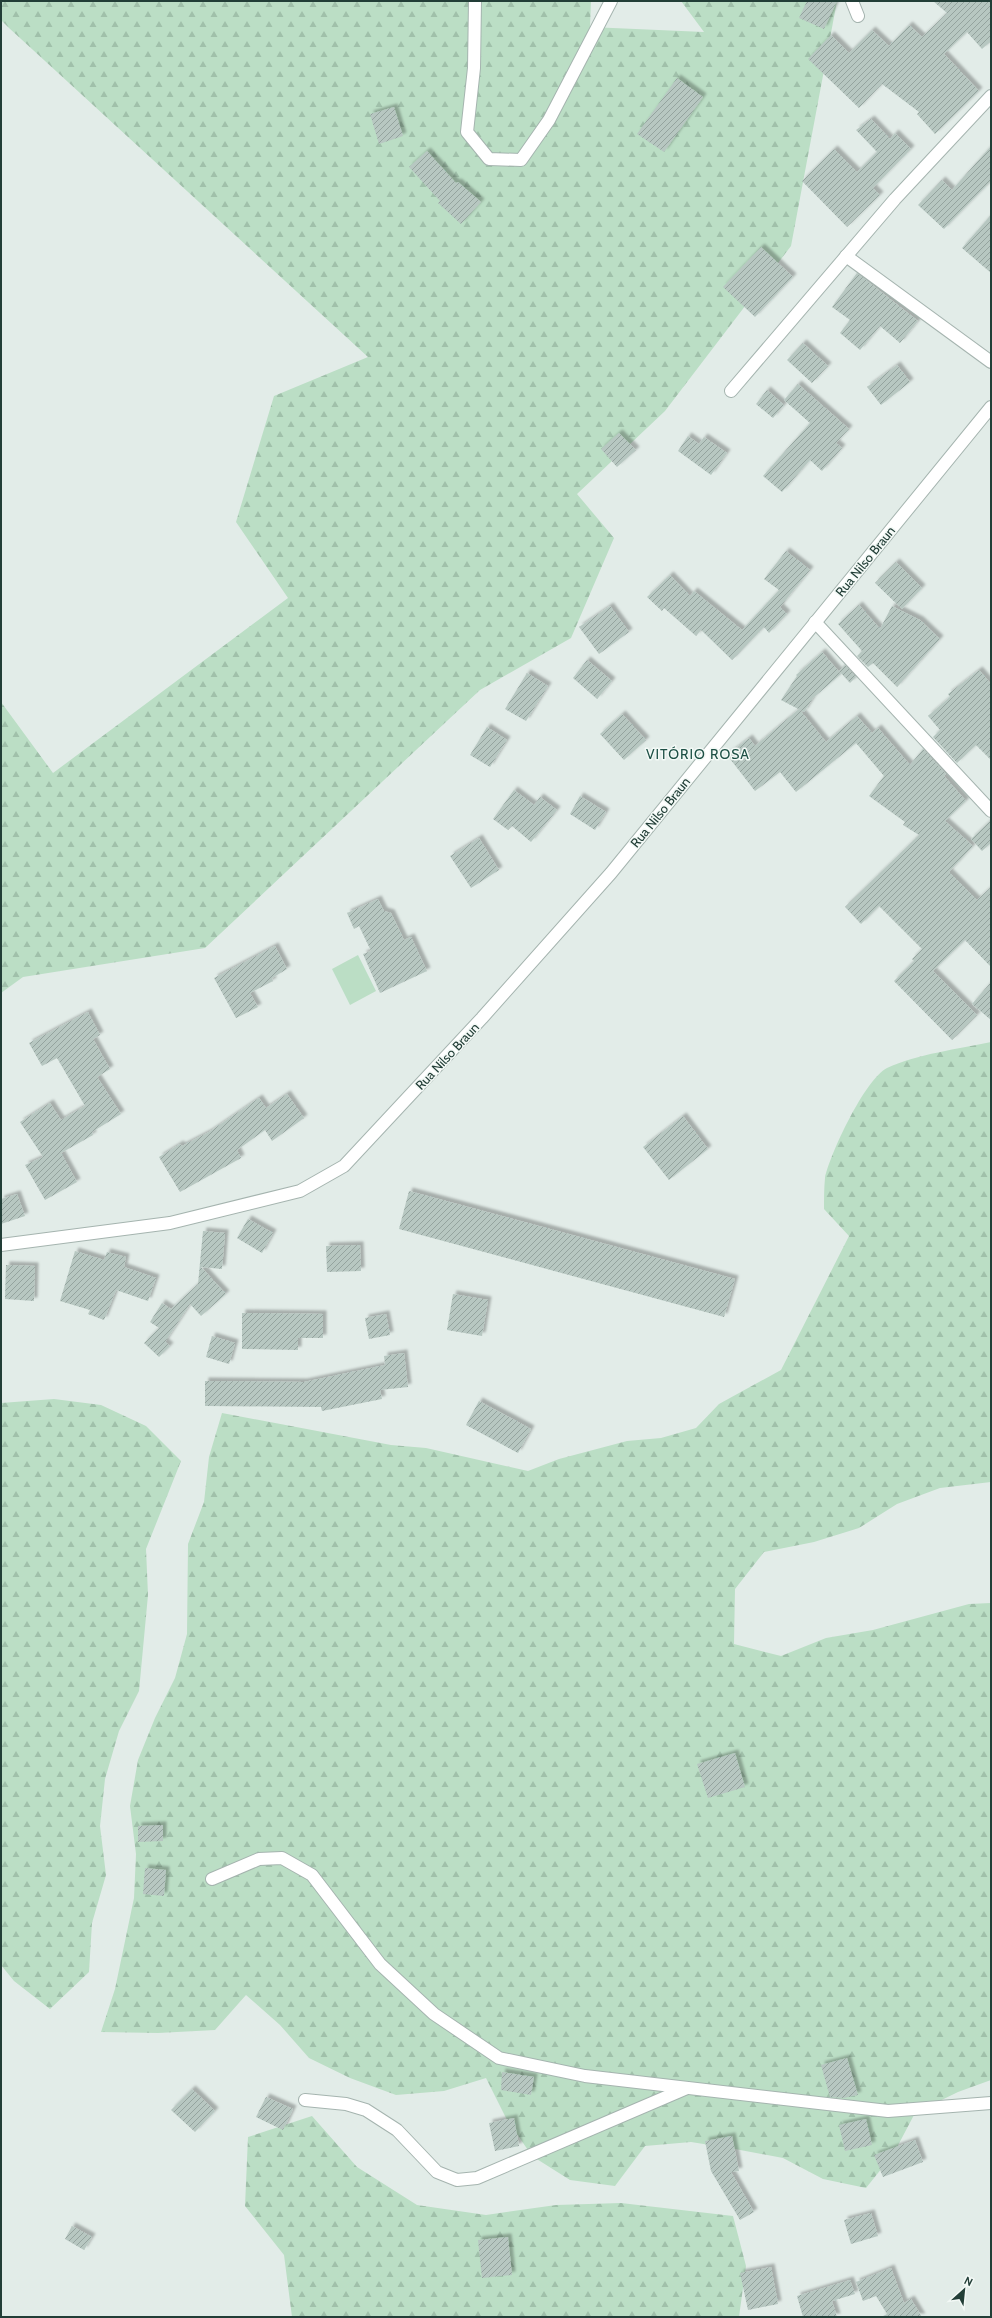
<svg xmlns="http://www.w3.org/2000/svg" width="992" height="2318" viewBox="0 0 992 2318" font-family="Cabin,sans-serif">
<defs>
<pattern id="forest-firs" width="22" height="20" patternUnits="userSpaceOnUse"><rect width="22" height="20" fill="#bbdec5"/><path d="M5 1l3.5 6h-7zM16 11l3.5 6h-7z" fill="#a0c0aa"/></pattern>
<pattern id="building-hatch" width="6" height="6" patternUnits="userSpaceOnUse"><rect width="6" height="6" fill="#b7c7c1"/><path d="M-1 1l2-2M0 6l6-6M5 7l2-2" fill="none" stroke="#94a39e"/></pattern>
<filter id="shadow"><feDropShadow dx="3.5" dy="-3.5" stdDeviation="1" flood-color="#0004"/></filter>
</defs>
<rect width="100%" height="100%" fill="#e2ece8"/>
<polygon fill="#bbdec5" points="358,955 376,991 350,1005 332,969"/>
<g fill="url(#forest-firs)">
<polygon points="1,1 591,1 590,27 704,32 681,1 837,1 791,246 665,411 577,494 614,538 571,638 480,690 205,948 23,977 1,993 1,702 53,773 288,598 236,522 274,396 368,357 9,28 1,20"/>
<path d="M991,1042v440l-51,6 -43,16 -38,24 -45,14 -50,10 -29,37 -1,55 47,12 45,-18 47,-8 96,-26 22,-1v477l-33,12 -43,21 -21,40 -28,35 -43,-9 -40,-21 -48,-9 -44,-7 -46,4 -30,40 -45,-6 -38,-24 -26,-38 -20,-40 -42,13 -48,4 -46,-17 -41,-20 -29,-33 -34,-30 -31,35 -57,3 -57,-1 14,-43 19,-91 2,-44 -6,-48 8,-46 17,-42 20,-40 12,-44 1,-90 16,-42 5,-45 13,-44 169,32 35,3 102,23 31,-12 68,-18 34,-3 35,-10 23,-24 62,-34 68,-134 -25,-27c0,-10 0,-21 1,-31 5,-24 40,-99 62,-110 30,-14 72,-19 104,-26z"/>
<polygon points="54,1399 101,1405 146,1426 181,1461 146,1549 148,1595 139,1691 119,1731 105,1779 100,1826 106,1875 92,1923 89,1972 50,2009 14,1981 1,1965 1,1403"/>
<polygon points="312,2116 357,2167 417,2205 486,2215 556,2205 621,2203 733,2216 746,2266 739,2317 292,2317 284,2255 245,2206 248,2137"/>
</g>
<g fill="url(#building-hatch)" filter="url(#shadow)">
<polygon points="807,1 837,1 824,29 799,18"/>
<polygon points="933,1 991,1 991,41 982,49 967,32 944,54 979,91 935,134 917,114 919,112 882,84 859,108 808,59 831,35 849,53 872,30 889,46 909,25 922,37 947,13"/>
<polygon points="677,78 703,97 664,152 637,134"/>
<polygon points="394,107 403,136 379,144 370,114"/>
<polygon points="871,119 890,139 895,133 911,149 873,188 880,195 847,227 802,181 834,149 857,172 877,152 856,130"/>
<polygon points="991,146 991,181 944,229 918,205 942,180 952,190"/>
<polygon points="427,151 456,183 458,182 481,202 461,224 438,203 440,201 409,167"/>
<polygon points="991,215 991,273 962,248"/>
<polygon points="761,247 793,277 755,317 723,287"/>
<polygon points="857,273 918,321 900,343 880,326 860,350 840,333 850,320 832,307"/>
<polygon points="803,343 828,366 812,383 787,360"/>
<polygon points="897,365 910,382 881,405 867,387"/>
<polygon points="798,384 849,429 836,443 842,448 822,471 810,460 782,492 763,476 810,423 784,400"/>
<polygon points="767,390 784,405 773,418 756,404"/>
<polygon points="619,433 636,450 617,467 601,449"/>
<polygon points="688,436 699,444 704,437 727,453 711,475 678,451"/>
<polygon points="786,551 810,570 780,607 787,614 769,633 764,627 732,660 701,630 696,636 664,608 662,611 647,597 670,575 690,596 694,591 742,630 779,590 764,579"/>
<polygon points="896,562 922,588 902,609 875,583"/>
<polygon points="859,605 880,629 892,606 920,620 940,639 897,687 873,663 868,667 857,656 862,651 838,624"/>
<polygon points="610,606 629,632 599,654 579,627"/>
<polygon points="822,652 841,674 813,698 804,712 781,700 797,676 796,675"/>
<polygon points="587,660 612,681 597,699 573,678"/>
<polygon points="845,665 856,677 850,683 839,671"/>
<polygon points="979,670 991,684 991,760 976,745 957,763 933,737 940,730 928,716 950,697 948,694"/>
<polygon points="527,673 548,686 526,721 505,709"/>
<polygon points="799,709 826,742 857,716 872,733 878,728 910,765 923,749 946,774 944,776 966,801 945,821 973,846 949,872 977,900 991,887 991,967 965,940 933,971 977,1015 952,1040 894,981 914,961 912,959 922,949 879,906 861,924 845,907 919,835 903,825 905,822 869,796 884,776 856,743 796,792 780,772 755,791 727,755 749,738 755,746"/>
<polygon points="622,714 646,740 624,760 600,734"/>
<polygon points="487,727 507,740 490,767 470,755"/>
<polygon points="514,790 534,805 540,797 557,810 531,842 512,826 508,830 493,819"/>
<polygon points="580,796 606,812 595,830 570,814"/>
<polygon points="991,820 991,843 982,851 971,839"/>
<polygon points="479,838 499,870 471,888 450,856"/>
<polygon points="378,899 384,911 391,913 404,940 411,937 427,971 380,993 363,954 371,951 359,926 354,929 347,913"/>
<polygon points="275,946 287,969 272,978 273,981 250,993 258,1007 236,1018 214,978"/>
<polygon points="991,982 991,1020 972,1004"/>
<polygon points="88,1012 100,1035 93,1039 110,1069 97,1077 121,1114 92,1132 93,1135 61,1153 77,1182 45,1200 25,1165 43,1157 20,1122 50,1103 61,1120 85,1106 57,1058 42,1066 29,1043"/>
<polygon points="287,1094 304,1118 272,1141 265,1130 237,1150 241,1158 180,1192 159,1157 180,1144 182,1146 209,1132 259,1098 266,1108"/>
<polygon points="683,1116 708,1149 669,1180 643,1147"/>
<polygon points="409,1191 735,1279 724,1317 399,1229"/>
<polygon points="17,1194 25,1216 1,1224 1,1199"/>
<polygon points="248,1219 273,1233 262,1253 237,1238"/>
<polygon points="203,1231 225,1233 222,1269 201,1267 226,1294 201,1316 190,1304 165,1342 170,1346 159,1357 144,1343 159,1328 150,1322 162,1303 171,1309 198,1284"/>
<polygon points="360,1245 361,1271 327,1272 326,1246"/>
<polygon points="75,1251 104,1260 107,1252 126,1257 124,1267 156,1278 148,1301 116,1290 104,1320 88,1314 90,1310 60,1301"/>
<polygon points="6,1265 35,1266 34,1301 5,1299"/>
<polygon points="453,1294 488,1300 482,1336 447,1330"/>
<polygon points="242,1313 323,1314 323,1338 298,1338 298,1350 242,1349"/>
<polygon points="386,1314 390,1335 369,1339 365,1318"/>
<polygon points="212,1336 235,1343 229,1364 206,1357"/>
<polygon points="404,1353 408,1387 380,1390 382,1399 322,1411 321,1407 205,1406 205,1381 304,1382 385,1365 384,1356"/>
<polygon points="479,1401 531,1429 518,1453 466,1425"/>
<polygon points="735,1753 745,1787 708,1798 697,1764"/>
<polygon points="163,1825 163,1841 138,1842 138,1826"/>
<polygon points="145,1868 166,1870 164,1896 143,1894"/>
<polygon points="847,2058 858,2095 844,2098 830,2097 821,2065"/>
<polygon points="502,2072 534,2077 531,2095 501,2090"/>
<polygon points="192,2089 215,2111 195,2132 171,2110"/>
<polygon points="266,2097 293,2109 283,2130 256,2117"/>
<polygon points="514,2118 519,2146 495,2151 489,2123"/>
<polygon points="866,2119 872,2145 845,2151 839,2125"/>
<polygon points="732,2136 739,2171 731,2172 754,2212 740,2220 711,2171 705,2141"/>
<polygon points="915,2140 923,2162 883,2177 874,2155"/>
<polygon points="871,2213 878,2236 851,2244 844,2220"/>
<polygon points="72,2226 92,2237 84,2250 65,2239"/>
<polygon points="508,2237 512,2275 482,2278 478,2240"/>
<polygon points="771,2267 778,2304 748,2310 740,2273"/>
<polygon points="891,2268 904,2303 911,2299 922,2317 881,2317 887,2314 876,2296 863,2301 856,2282"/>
<polygon points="850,2280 855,2294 832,2301 837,2317 803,2317 797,2296"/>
</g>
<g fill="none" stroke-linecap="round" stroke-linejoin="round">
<g stroke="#a5b4af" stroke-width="14">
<g id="minor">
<polyline points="475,1 474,68 467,132 489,159 521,160 549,120 611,1"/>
<polyline points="852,1 858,16"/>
<polyline points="846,256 991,362"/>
<polyline points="731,391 895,199 991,96"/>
<polyline points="815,622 991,811"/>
<polyline points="1,1245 170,1223 300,1191 344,1166 482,1018 611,873 991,407"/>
<polyline points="212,1879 259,1859 282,1858 312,1875 380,1964 434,2014 499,2058 585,2076 888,2111 991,2103"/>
<polyline points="305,2100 346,2104 366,2110 397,2130 437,2172 457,2180 477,2178 687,2088"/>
</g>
</g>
<use href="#minor" stroke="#fff" stroke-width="12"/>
</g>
<g text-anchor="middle" stroke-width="3" stroke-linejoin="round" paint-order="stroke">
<g font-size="13" fill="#223e37" stroke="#f3f9f6">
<text transform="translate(865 561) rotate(-51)" y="5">Rua Nilso Braun</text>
<text transform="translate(660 812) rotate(-51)" y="5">Rua Nilso Braun</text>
<text transform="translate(447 1056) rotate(-47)" y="5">Rua Nilso Braun</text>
</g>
<g font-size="14" letter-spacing="1" fill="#1d5045" stroke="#f3f9f6">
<text x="698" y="759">VITÓRIO ROSA</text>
</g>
</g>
<rect width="992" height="2318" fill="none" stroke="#223e37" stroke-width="4"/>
<g transform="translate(964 2290) rotate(27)" stroke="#f3f9f6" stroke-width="3" paint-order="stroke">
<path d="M0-3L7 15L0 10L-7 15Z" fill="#223e37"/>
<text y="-6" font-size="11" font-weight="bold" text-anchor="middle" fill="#223e37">N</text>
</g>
</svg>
